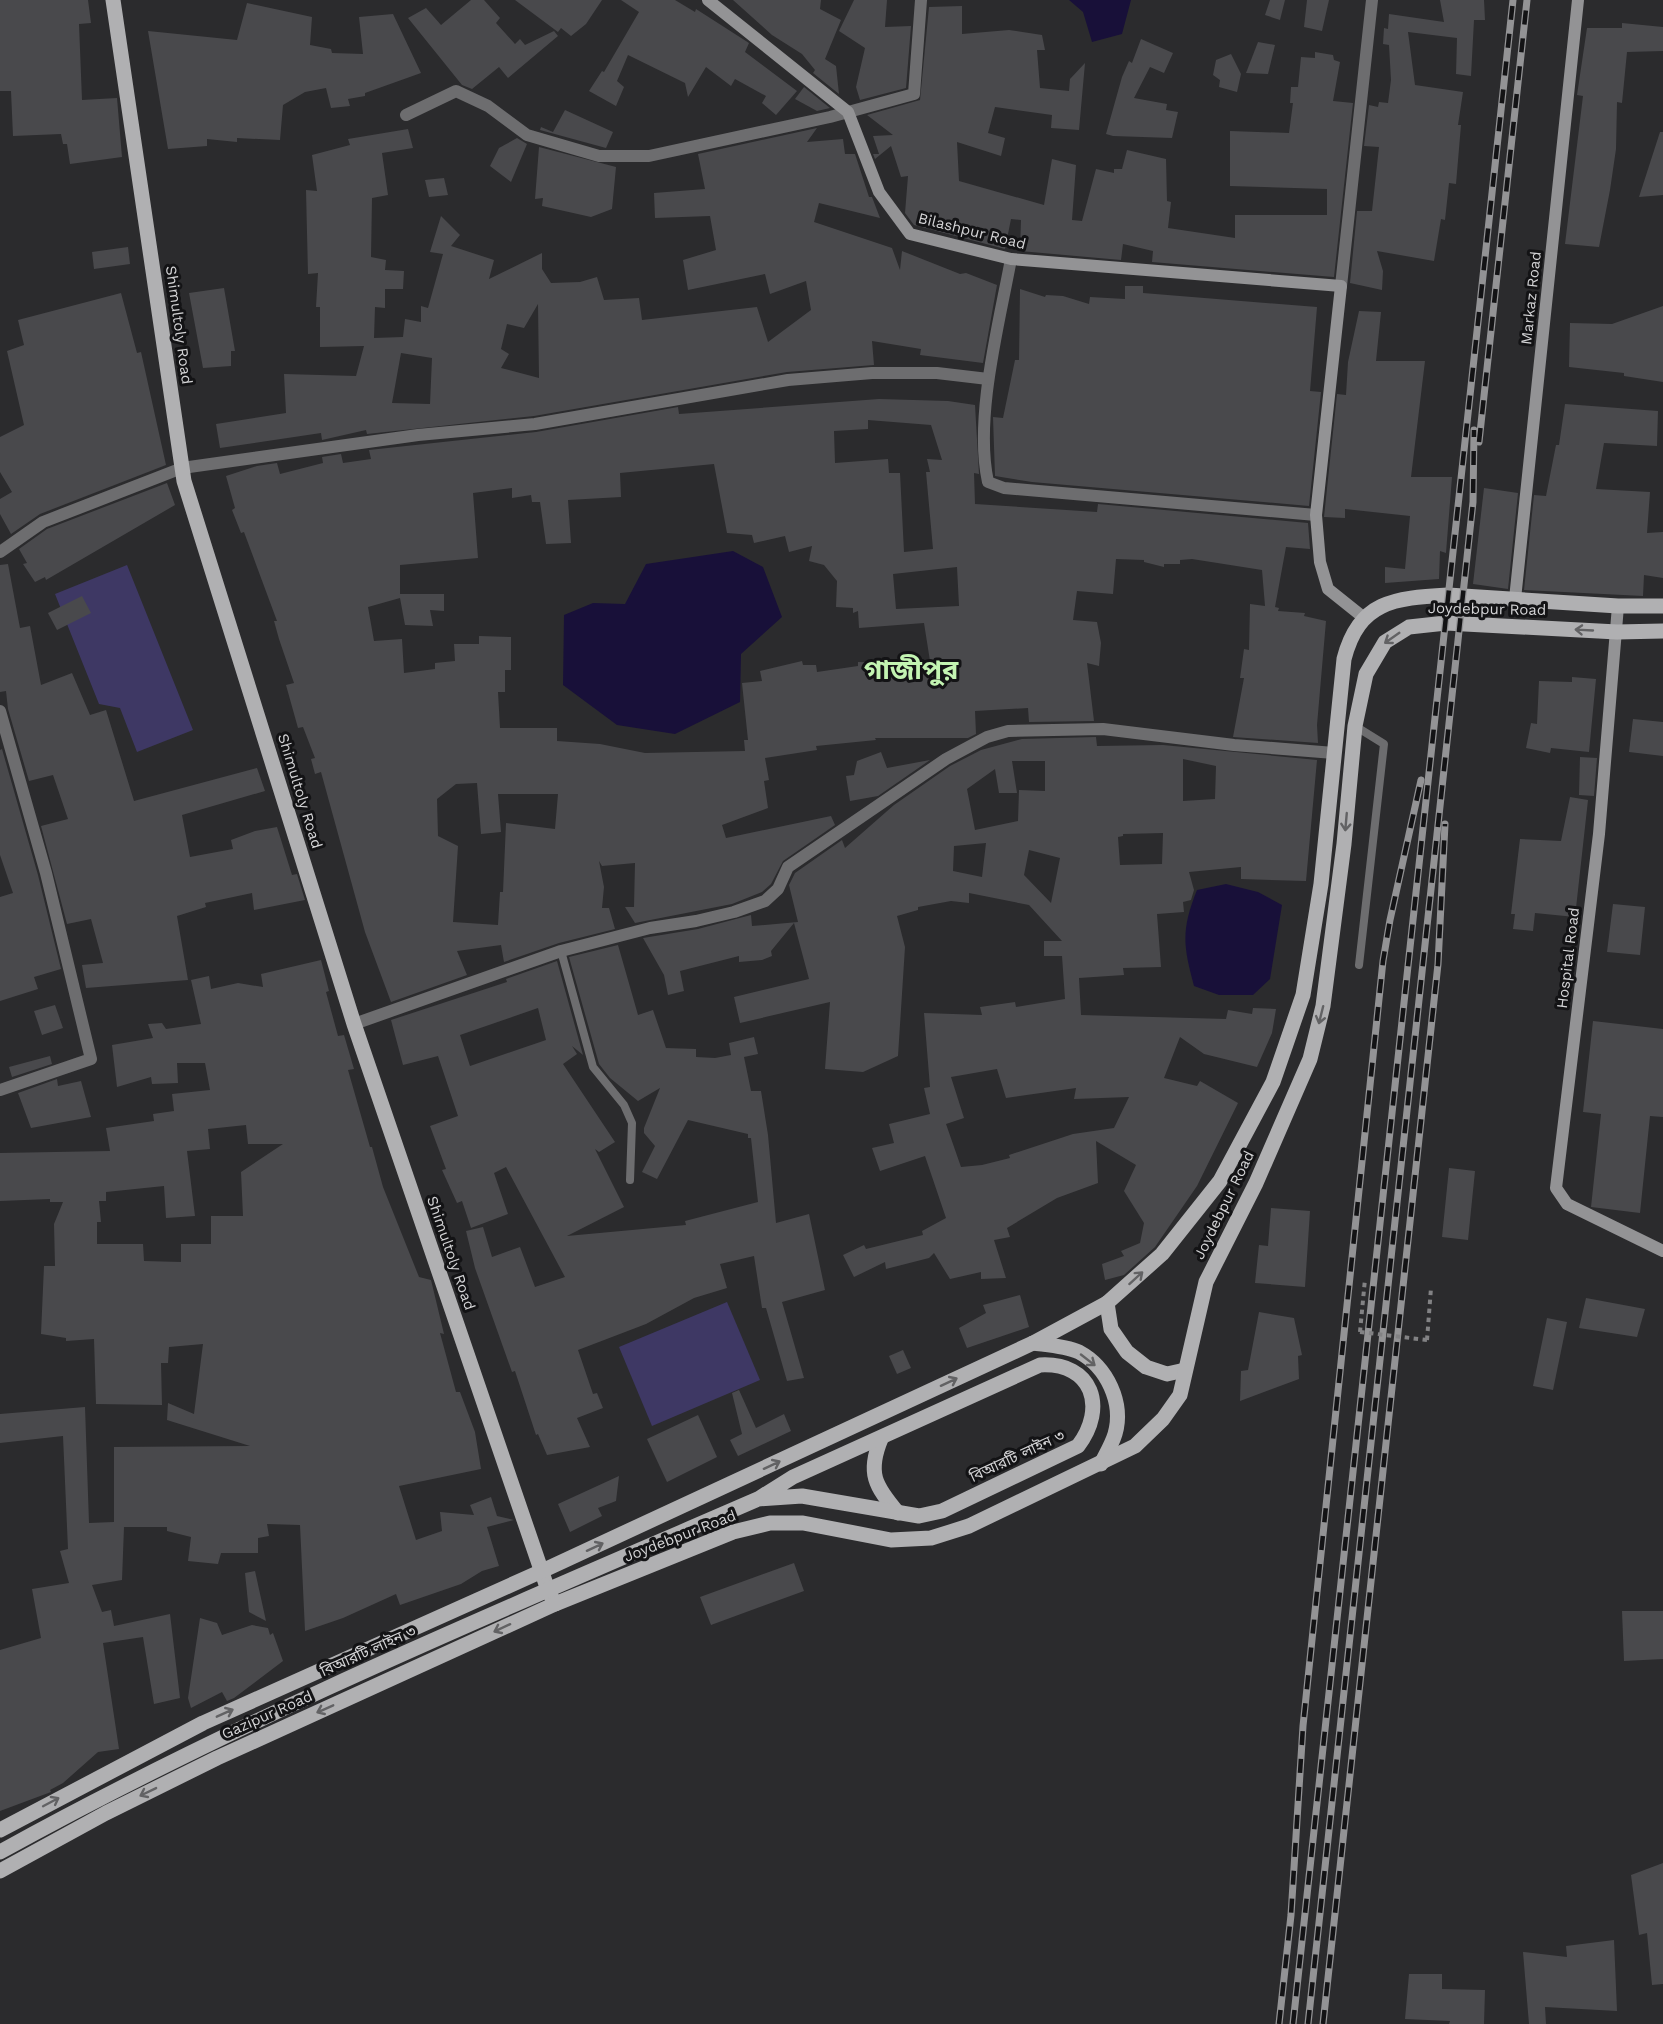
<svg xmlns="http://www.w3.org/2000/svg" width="1663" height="2024" viewBox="0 0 1663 2024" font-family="'Work Sans','Noto Sans Bengali',sans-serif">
<rect width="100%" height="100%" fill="#2b2b2d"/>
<g fill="#3e3864">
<polygon points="127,565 193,730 137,752 120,708 99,704 55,594"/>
<polygon points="727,1302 760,1380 652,1426 619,1347"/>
</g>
<g fill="#181039">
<polygon points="1069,0 1131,0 1122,34 1092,42 1083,12"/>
<polygon points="733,551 763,567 782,617 741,654 740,702 675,734 617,725 563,685 564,615 593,603 625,604 646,564"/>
<path d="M1226,884l32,8 24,13 -12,74 -17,16h-34l-25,-9c-11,-41 -13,-56 3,-96z"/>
</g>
<g fill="#49494c" fill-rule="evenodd">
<polygon points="0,0 88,0 91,23 79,24 82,100 117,98 122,157 70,164 67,144 63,144 61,134 13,136 11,91 0,91"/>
<polygon points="471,0 484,0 500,18 496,23 515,44 520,39 525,45 554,31 558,36 508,78 499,67 472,89 462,85 408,18 426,8 441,25"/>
<polygon points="515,0 602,0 586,24 571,36 561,28 558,32"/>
<polygon points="621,0 675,0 695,12 696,9 749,43 745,52 797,91 776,115 762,103 766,96 735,79 731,86 706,67 688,97 685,83 628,55 617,81 624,87 616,106 589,91 602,71 604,72 639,12"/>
<polygon points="733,0 821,0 820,9 841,20 825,59 836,66 839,94 813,73 815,70 802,54 772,35"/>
<polygon points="854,0 887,0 885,27 911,26 906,88 860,100 856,87 865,48 839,31"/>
<polygon points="1270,0 1285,0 1280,20 1265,15"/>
<polygon points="1307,0 1329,0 1322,31 1304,27"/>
<polygon points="1440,0 1484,0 1485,20 1474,20 1471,76 1456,74 1457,38 1408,32 1415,85 1463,92 1458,125 1461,125 1456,184 1449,183 1445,220 1441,219 1434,261 1377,251 1383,271 1382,290 1350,283 1357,211 1372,211 1379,147 1364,146 1369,105 1378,107 1379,102 1388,103 1391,80 1389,45 1383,44 1384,28 1388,29 1389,14 1444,22"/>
<polygon points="247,3 312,17 310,45 331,49 332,53 363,54 359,17 393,14 421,73 365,93 365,96 348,99 350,106 331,108 326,88 305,92 283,105 280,140 237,138 237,142 207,139 207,146 168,149 148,31 237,40"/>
<polygon points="962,6 962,34 1009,30 1042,35 1045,50 1037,50 1040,88 1069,91 1070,79 1085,63 1079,130 1051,128 1052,115 995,107 988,133 1005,138 1001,156 957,142 959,181 1044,205 1052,159 1076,165 1072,220 1082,221 1096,169 1114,173 1114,169 1122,169 1127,150 1166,159 1167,201 1171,202 1168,228 1235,238 1235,215 1327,215 1327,189 1230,186 1230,131 1289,133 1293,103 1290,103 1291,87 1298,87 1301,57 1315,58 1315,52 1333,55 1334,60 1340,62 1333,101 1353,103 1334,277 1152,262 1153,251 1123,244 1121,260 1020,251 1021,220 1011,219 1005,249 914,225 905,213 908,176 901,177 891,146 875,159 873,154 879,154 873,136 893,135 867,115 920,100 929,7"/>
<polygon points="1622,23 1663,27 1663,51 1627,52 1622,103 1617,102 1616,149 1610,190 1599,247 1565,244 1583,96 1577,95 1587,28 1622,28"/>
<polygon points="1141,39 1173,53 1164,73 1150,67 1134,98 1167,104 1166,110 1178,112 1172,138 1113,136 1106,134 1122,77 1129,61 1132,63"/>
<polygon points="1258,42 1275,45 1268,74 1246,73"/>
<polygon points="1231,54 1241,74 1237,92 1219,87 1220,80 1213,75 1216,60"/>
<polygon points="804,87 830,108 817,111 795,99"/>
<polygon points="565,110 613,132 606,148 540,130 541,127 553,132"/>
<path d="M817,128l-10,14 36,-3 2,15h10l14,43h3l8,21 -61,-15 -5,19 78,26 8,22 2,-19 58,23 6,-1 31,12 -14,78 -63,-8 1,-6 -49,-8 2,24 -87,7 -253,44 -167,18 -1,-4 -44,10 -1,-7 -101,15 -4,-24 70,-11 -2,-39 72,2 8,-30 -44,1v-40h-4l2,-34 -10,1 -2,-84 11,1 -5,-36 38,-10 -2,-6 60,-10 5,19 -31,5 6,42 -16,3 -1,59 15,3 -1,10 19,1 -1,18h-18v19l-10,-1 -1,31 29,-1 2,-18 16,3v-16l7,2 15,-54 -13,-2 11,-36 19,19 -9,11 43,14 -5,19 53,-26v16l9,14 29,-1 17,-5 7,23 35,-2 3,22 115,-13 11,35 43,-32 -5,-29 -36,13 -5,-20 -77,16 -5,-30 33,-10 -6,-34 -55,2 -1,-25 51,-4 -7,-35zM538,304l1,74 -38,-10 8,-14 -8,-5 6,-25 17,4zM401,353l31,5 -2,46 -38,-1z"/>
<polygon points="1660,132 1663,132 1663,195 1639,197"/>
<polygon points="517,138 527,144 511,182 490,166 499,148"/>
<polygon points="539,147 616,167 612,209 591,217 542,206 543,198 535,199"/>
<polygon points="444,178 448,195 429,197 425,180"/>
<polygon points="128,247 130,264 94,269 92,252"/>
<polygon points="1125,286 1143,286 1143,293 1317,307 1310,391 1321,392 1309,506 1032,482 995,476 993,417 1003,418 1015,360 1019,360 1020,289 1045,297 1046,295 1063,296 1089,304 1090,297 1125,299"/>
<polygon points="224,288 235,351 231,351 231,366 203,368 189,293"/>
<polygon points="121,293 137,353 141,352 166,465 40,514 11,534 0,514 0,499 12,492 0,472 0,437 24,425 7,351 24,345 18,320"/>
<polygon points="1663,306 1663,382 1624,376 1624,373 1569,367 1570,323 1612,324"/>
<polygon points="1359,311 1381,312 1376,361 1425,361 1411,477 1452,477 1446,553 1440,551 1439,579 1385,583 1385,567 1405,569 1410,516 1345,509 1345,518 1324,517 1337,394 1346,395 1348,362"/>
<path d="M879,399l69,2 27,4 4,69 -5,-1 1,31 122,8 1,-8 210,19 2,26 -24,-2 -11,60 4,1 -1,3 27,2 -1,3 22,5 -9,104 1,18 -85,-6 11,-59h-4l4,-29 5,1 1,-46 15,2 -3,-36 -70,-11 -12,1v4h-16v3l-20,-5v-2l-28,-1 -3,35 -36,-3 -4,29 24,2 4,21 -2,23 -12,-3 7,58 -65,1 -1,-14 -53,3 1,23 -8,4h-93l1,2 -60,6 1,4 -52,8 4,22 -5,1 4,27 -46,17 4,13 105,-22 4,9 -52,36 -12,23 -9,8 -30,12 -97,19 -10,-16h9l1,-44 -33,3 -3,-5 5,26 -2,21h7l6,21 -56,14 -55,19 -3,-17 -44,6 10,24 -76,27 -26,-70 -44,-160 -6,2 -4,-15 4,-1 -12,-31 -5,1 -12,-43 8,-2 -15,-44 -5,-18h3l-33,-89 -3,1 -9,-23 3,-2 -9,-32 31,-10 20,-3 3,11 43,-11 -1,-6 19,-3 2,9 28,-4 -2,-9 167,-18 142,-25 1,7zM868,420l63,5 11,35 -15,-1 3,13h-4l7,77 -29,3 -4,-79h-11l-1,-14 -53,4 -1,-32 34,-2zM714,464l13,69 25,2 2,8 31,-7 4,16 23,-6 -3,15 15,4 13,16 -1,26 17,1v5l5,-2 1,17 65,-5 6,38h-7v3l-65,-2v4l-41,6 -1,-7h-13l-1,-4 -42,10 2,10 -20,2 6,57h-4l1,11 -100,2 -45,-9 -43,-3v-13h-57l-2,-36h7v-22h6v-33l-32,-1v8h-25l1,17 -20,2v6l-31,4 -2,-34 -28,2 -6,-34 32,-9 5,27 28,1 -3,-16 14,1v-17h-44v-29l78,-7 -5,-65 39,-5v10l19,-3 1,7h8l6,42 25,-1 -3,-43 53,-3 -1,-24zM957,567l2,39 -63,3 -3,-35zM477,783l4,51 20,-2 -3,-38h60l-3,35 -49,-6 -3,69h-3l-2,33 -45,-3 5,-76 -20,-10 -1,-37 19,-15z"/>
<polygon points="1565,404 1658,411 1657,446 1604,443 1596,489 1650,492 1647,533 1663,532 1663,578 1644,575 1643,596 1524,590 1534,495 1546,496 1556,445 1559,445"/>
<polygon points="167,483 175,505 46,580 45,577 35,582 23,564 27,563 19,549 47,529"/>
<polygon points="1484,488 1518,493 1508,589 1473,584"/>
<polygon points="8,564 20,628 30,626 41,685 72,673 90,715 106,710 134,801 257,768 265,791 182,815 190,857 233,849 231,840 255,831 277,827 292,875 297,874 305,900 254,910 252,893 205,903 206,907 177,916 188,980 86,988 82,965 103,963 91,919 67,924 41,826 68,819 53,775 29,781 8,709 6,691 0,692 0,565"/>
<polygon points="82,596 91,613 57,630 48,613"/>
<polygon points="1572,677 1596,679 1589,752 1551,748 1550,753 1526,748 1531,723 1537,724 1539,681 1572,682"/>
<polygon points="1633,719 1663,722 1663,756 1629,752"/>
<path d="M1096,737l1,9 66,-1 154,15 -11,121 -65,-2v-12l-52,5 5,18 -3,10 -8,2 1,10 -27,2 4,53 -38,1 1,7 -45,3 2,37 145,4 2,-9 24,4 1,-6 23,1 -4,24 -15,34 -53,-13 -24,-17 -16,41 33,8 3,-5 38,22 -41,83 -42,61 -31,28 -19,5 -3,-16 22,-8 -3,-5 19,-8 4,-20 -20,-32 12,-26 -40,-24 2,42 -41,15 -50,30 3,9 -16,3 12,38 -25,1v-7l-31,7 -16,-26 -5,5 -43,11 -1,-7 -31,15 -11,-22 21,-10 2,4 57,-14 -1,-4 24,-13 -21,-62 -45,15 -8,-23 22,-5 -5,-19 41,-10 -6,-26 6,-1 -6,-74 58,2 -2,-8 35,-5 1,5 49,-8 -3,-43h-18v-15h18l-33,-36 -60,-12v10l-18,-2 -33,6v3l-21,6 8,31 -7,109 -35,16 -38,-3 5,-67 -90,21 -6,-26 75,-18 -15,-56 -23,28 1,5 -10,4 -23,2v-6l-59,15 4,20 -16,4 -4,-20 -21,-37 55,-9 53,-14 1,11 46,-4 -9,-37 6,-12 47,-33 3,8 49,-43 56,-39 31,-16 41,-11zM1183,759l33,7 -1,33 -32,2zM1012,761h33v30l-26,-1 -1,31 -43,9 -8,-41 28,-20 4,24h18zM1163,833l-1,31 -42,1 -2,-28 5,-1v-2zM986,843l-4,34 -29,-6 1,-25zM1029,850l31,8 -9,45 -27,-28zM997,1069l9,29 70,-10 -2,11 55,-2 -15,31 -41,6 -64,21 1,3 -28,7 -21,2 -15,-43 18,-6 -13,-41z"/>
<polygon points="2,749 38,875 61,969 34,977 38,989 0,1001 0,897 13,893 0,855 0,750"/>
<polygon points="881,752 887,768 930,760 878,796 850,801 846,776 854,775 857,761"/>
<polygon points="1580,757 1597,758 1594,796 1579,795"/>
<polygon points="1570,797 1588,800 1575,917 1535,913 1533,931 1513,929 1515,914 1511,914 1520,839 1561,841"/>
<polygon points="1613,904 1645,907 1640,955 1607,952"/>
<path d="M618,945l20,70 15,-5 13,38 30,1v8l19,1 16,-3 -2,-12 25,-6 4,17 -14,3 7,34h10l7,44 8,88 33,-9 16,76 -43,12 22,76 -17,3 -21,-73h-4l-8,-52 -34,8 7,24 -33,10 -48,26 -68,26 15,44 4,-1 6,15 -26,10 13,29 -43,8 -9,-21 -2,1 -21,-64 -3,1 -37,-104 -9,-37 17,-4 9,30 28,-10 15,40 30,-10 -59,-110 -12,6 14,41 -37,14 -9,-27 -5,2 -15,-33 4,-1 -16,-43 28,-10 -20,-60 -35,9 -12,-45 116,-38 -1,-3 51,-18 26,94 -11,-9 5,8 -14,10 52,78 -16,10 -4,-3 29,58 -57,29 119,-11 -1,-4 73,-19 -7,-64h-3v-4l-60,-14 -31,59 -15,-7 13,-26 -11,-13v-5l16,-40 -22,13 -28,-23 -11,-14 -30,-107zM538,1008l8,32 -76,26 -10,-31z"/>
<path d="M321,960l8,31 -3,1 12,44 6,-1 10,34 -6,1 22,77h2l11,40 36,90 12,3 13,54 -4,-1 16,59h4l15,40 6,37 -82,17 17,54 26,-9 -2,-19 34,3 -4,-10 21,-8 6,19 17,4 -27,7 12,39 -17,5 -21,13 -61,21 -4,-11 -53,24 -38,13 -5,-106 -33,-1 2,12 -11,2v15h-37l-3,11 -30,-3 3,-24 -24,-6v-4h-43l-2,53 -30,5 10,27 9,-2 3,16 56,-12 10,84 -26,6 -11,-67 -40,6 16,106 -21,3 -35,31 -13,7 1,2 -51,19v-161l41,-12 -9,-49 37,-6 -9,-32 8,-2 -5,-113 -63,7v-29l85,-7 4,116 25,-1v-75l136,-1 -83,-26 1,-17 26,11 9,-70 -34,3 -1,16h-7l1,42 -66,-1 -2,-65 -28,2v-3l-25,-4 3,-68h11l-1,-42 9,-22h-13v-3l-50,2v-48l110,-2 -4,-23 48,-7 -1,-7 21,-3 -2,-17 38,-4 -5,-27h-28l1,20 -26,1 -1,-7 -34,10 -5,-42 41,-7 -5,-14 14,-1 4,6 35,-5 -10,-44 18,-4 2,13 27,-6 25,4 -2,-13zM246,1125l2,19h35l-42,28 2,44h-32v28h-30v18l-37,-1 -1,-17h-46v-22h4l-2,-21h7v-9l58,-6 2,32 29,-2 -8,-65 23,-2 -2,-20z"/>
<polygon points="55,1005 63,1028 42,1035 34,1011"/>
<polygon points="1593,1021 1663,1029 1663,1117 1650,1116 1640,1213 1591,1207 1601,1114 1583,1112"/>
<polygon points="50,1056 52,1064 12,1077 9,1067"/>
<polygon points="57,1079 58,1086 81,1081 91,1117 31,1128 18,1093"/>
<polygon points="1449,1168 1475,1171 1468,1240 1442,1237"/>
<polygon points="1271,1208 1310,1211 1305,1287 1255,1283 1259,1245 1268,1246"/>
<polygon points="1020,1295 1029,1327 967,1348 959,1328 986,1313 983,1305"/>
<polygon points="1586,1298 1645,1309 1637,1337 1579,1328"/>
<polygon points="1259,1312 1294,1318 1302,1355 1298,1356 1299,1379 1240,1401 1241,1371 1248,1370"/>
<polygon points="1547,1318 1567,1322 1553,1390 1533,1386"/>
<polygon points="903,1350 911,1368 897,1374 889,1356"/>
<polygon points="739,1390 756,1428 784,1414 791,1431 738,1456 730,1440 742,1434 732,1393"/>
<polygon points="698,1415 717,1457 667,1482 647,1439"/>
<polygon points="619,1476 616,1501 598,1508 602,1516 570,1532 558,1504"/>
<polygon points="794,1563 804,1591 711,1625 700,1597"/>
<polygon points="255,1571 266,1621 249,1612 245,1573"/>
<polygon points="1622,1611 1663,1611 1663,1659 1624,1661"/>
<polygon points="200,1618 217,1623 222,1635 252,1625 268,1628 270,1635 273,1633 283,1661 234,1698 227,1701 222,1692 191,1708 188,1698"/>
<polygon points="1663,1863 1663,1984 1652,1985 1647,1933 1639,1935 1631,1875"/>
<polygon points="1614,1940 1617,2011 1545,2007 1546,2024 1529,2024 1523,1952 1567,1957 1566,1946"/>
<polygon points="1409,1974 1442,1974 1442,1989 1485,1990 1484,2024 1449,2024 1450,2021 1405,2019"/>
</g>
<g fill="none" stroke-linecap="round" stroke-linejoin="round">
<g stroke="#828284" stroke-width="4" stroke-dasharray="4.5 4.5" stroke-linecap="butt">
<polyline points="1360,1332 1365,1279"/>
<polyline points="1427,1340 1431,1288"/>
</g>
<g stroke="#6d6d6f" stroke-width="8">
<polyline points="1355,726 1384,744 1359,965"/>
<polyline points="561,951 593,1067 624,1105 632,1123 630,1180"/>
</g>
<g stroke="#6d6d6f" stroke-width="12">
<polyline points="406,115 456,91 488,106 527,135 599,156 649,156 830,117 914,94 921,0"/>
<path d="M1011,259c-12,65 -37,159 -23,223l16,6 312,27"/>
<polyline points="1341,286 1372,0"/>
<polyline points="0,552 43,522 182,468 418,435 535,424 788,380 872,373 937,373 988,379"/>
<polyline points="0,711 46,873 91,1059 0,1090"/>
<polyline points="354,1024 561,951 650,928 696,921 734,912 765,901 778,889 788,867 946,759 987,737 1008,731 1103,729 1234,745 1334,753"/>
</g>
<g stroke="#939395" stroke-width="12">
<polyline points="708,0 848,112 879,192 910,234 1011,259 1341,286 1316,515 1320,562 1328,589 1363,617"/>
<polyline points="1515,599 1578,0"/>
<polyline points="1618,606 1599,834 1556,1188 1567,1204 1663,1251"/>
</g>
<g stroke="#b0b0b2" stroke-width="15">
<polyline points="113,0 184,481 354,1024 548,1590 555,1604"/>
<polyline points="1107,1303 1111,1329 1127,1352 1146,1367 1167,1374 1185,1370"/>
<path d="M1033,1343c15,2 33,3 46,9 28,15 45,51 36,82 -3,10 -9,20 -14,30"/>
<path d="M881,1439c-14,34 -6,47 17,74"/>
<path d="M0,1830l203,-107 339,-152 491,-228 74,-40 55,-49 58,-73 53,-99 30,-87 18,-111 23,-225c15,-58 50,-61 104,-64l170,11h45"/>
<path d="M0,1852c244,-135 502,-242 758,-353l35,-22 247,-112c53,-3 67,43 38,81l-136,65 -23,5 -117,-20 -44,3"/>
<polyline points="0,1871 106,1813 217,1758 555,1604 733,1532 770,1523 803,1523 891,1540 931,1538 969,1526 1135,1446 1163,1419 1180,1395 1206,1282 1256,1183 1310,1059 1323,1006 1344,844 1355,726 1366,674 1385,642 1409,627 1446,623 1617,632 1663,631"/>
</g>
<g stroke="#939395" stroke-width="7">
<g id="rail">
<polyline points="1479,442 1527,0"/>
<polyline points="1279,2024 1291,1915 1303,1726 1383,961 1390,920 1421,780"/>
<polyline points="1293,2024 1513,0"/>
<polyline points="1308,2024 1473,502 1474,430"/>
<polyline points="1323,2024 1438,964 1445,824"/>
</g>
</g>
<use href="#rail" stroke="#131315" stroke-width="4.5" stroke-dasharray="14" stroke-linecap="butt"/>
<polyline stroke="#828284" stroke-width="4" stroke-dasharray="4.5 4.5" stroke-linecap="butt" points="1360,1332 1427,1340"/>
</g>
<defs><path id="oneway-shaft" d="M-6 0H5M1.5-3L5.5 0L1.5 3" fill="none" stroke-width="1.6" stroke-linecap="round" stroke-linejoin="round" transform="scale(1.5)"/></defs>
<g stroke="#626264">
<use href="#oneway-shaft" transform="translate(1584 630) rotate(-177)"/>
<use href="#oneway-shaft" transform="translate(1392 638) rotate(145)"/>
<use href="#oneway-shaft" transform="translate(1346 822) rotate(95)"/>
<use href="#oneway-shaft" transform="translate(1321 1015) rotate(104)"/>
<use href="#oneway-shaft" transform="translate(1136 1278) rotate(-42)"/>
<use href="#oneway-shaft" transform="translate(1088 1360) rotate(38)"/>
<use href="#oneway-shaft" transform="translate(949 1382) rotate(-25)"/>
<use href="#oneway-shaft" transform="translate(772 1465) rotate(-25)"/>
<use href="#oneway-shaft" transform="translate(595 1547) rotate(-25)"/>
<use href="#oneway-shaft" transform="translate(502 1628) rotate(155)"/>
<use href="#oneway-shaft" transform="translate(325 1709) rotate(156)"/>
<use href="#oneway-shaft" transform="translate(225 1713) rotate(-24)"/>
<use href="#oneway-shaft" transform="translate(148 1792) rotate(154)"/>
<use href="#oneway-shaft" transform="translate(51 1802) rotate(-28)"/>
</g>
<g text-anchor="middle" stroke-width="6" stroke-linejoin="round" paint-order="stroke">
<g font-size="15" fill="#d4d4d6" stroke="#131315">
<text transform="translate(972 231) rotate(14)" y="5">Bilashpur Road</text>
<text transform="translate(1531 298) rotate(-84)" y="5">Markaz Road</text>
<text transform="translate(179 325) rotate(82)" y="5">Shimultoly Road</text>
<text transform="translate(1487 609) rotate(1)" y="5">Joydebpur Road</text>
<text transform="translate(300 791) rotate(73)" y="5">Shimultoly Road</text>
<text transform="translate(1568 958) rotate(-83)" y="5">Hospital Road</text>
<text transform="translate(1224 1205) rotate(-64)" y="5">Joydebpur Road</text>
<text transform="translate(451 1253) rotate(71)" y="5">Shimultoly Road</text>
<text transform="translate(1017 1456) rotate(-25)" y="5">বিআরটি লাইন ৩</text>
<text transform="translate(680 1536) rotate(-21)" y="5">Joydebpur Road</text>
<text transform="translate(368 1651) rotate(-24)" y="5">বিআরটি লাইন ৩</text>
<text transform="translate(267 1715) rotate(-24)" y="5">Gazipur Road</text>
</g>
<g font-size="27" font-weight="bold" fill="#c3f4b2" stroke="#131315">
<text x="911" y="679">গাজীপুর</text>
</g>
</g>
</svg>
